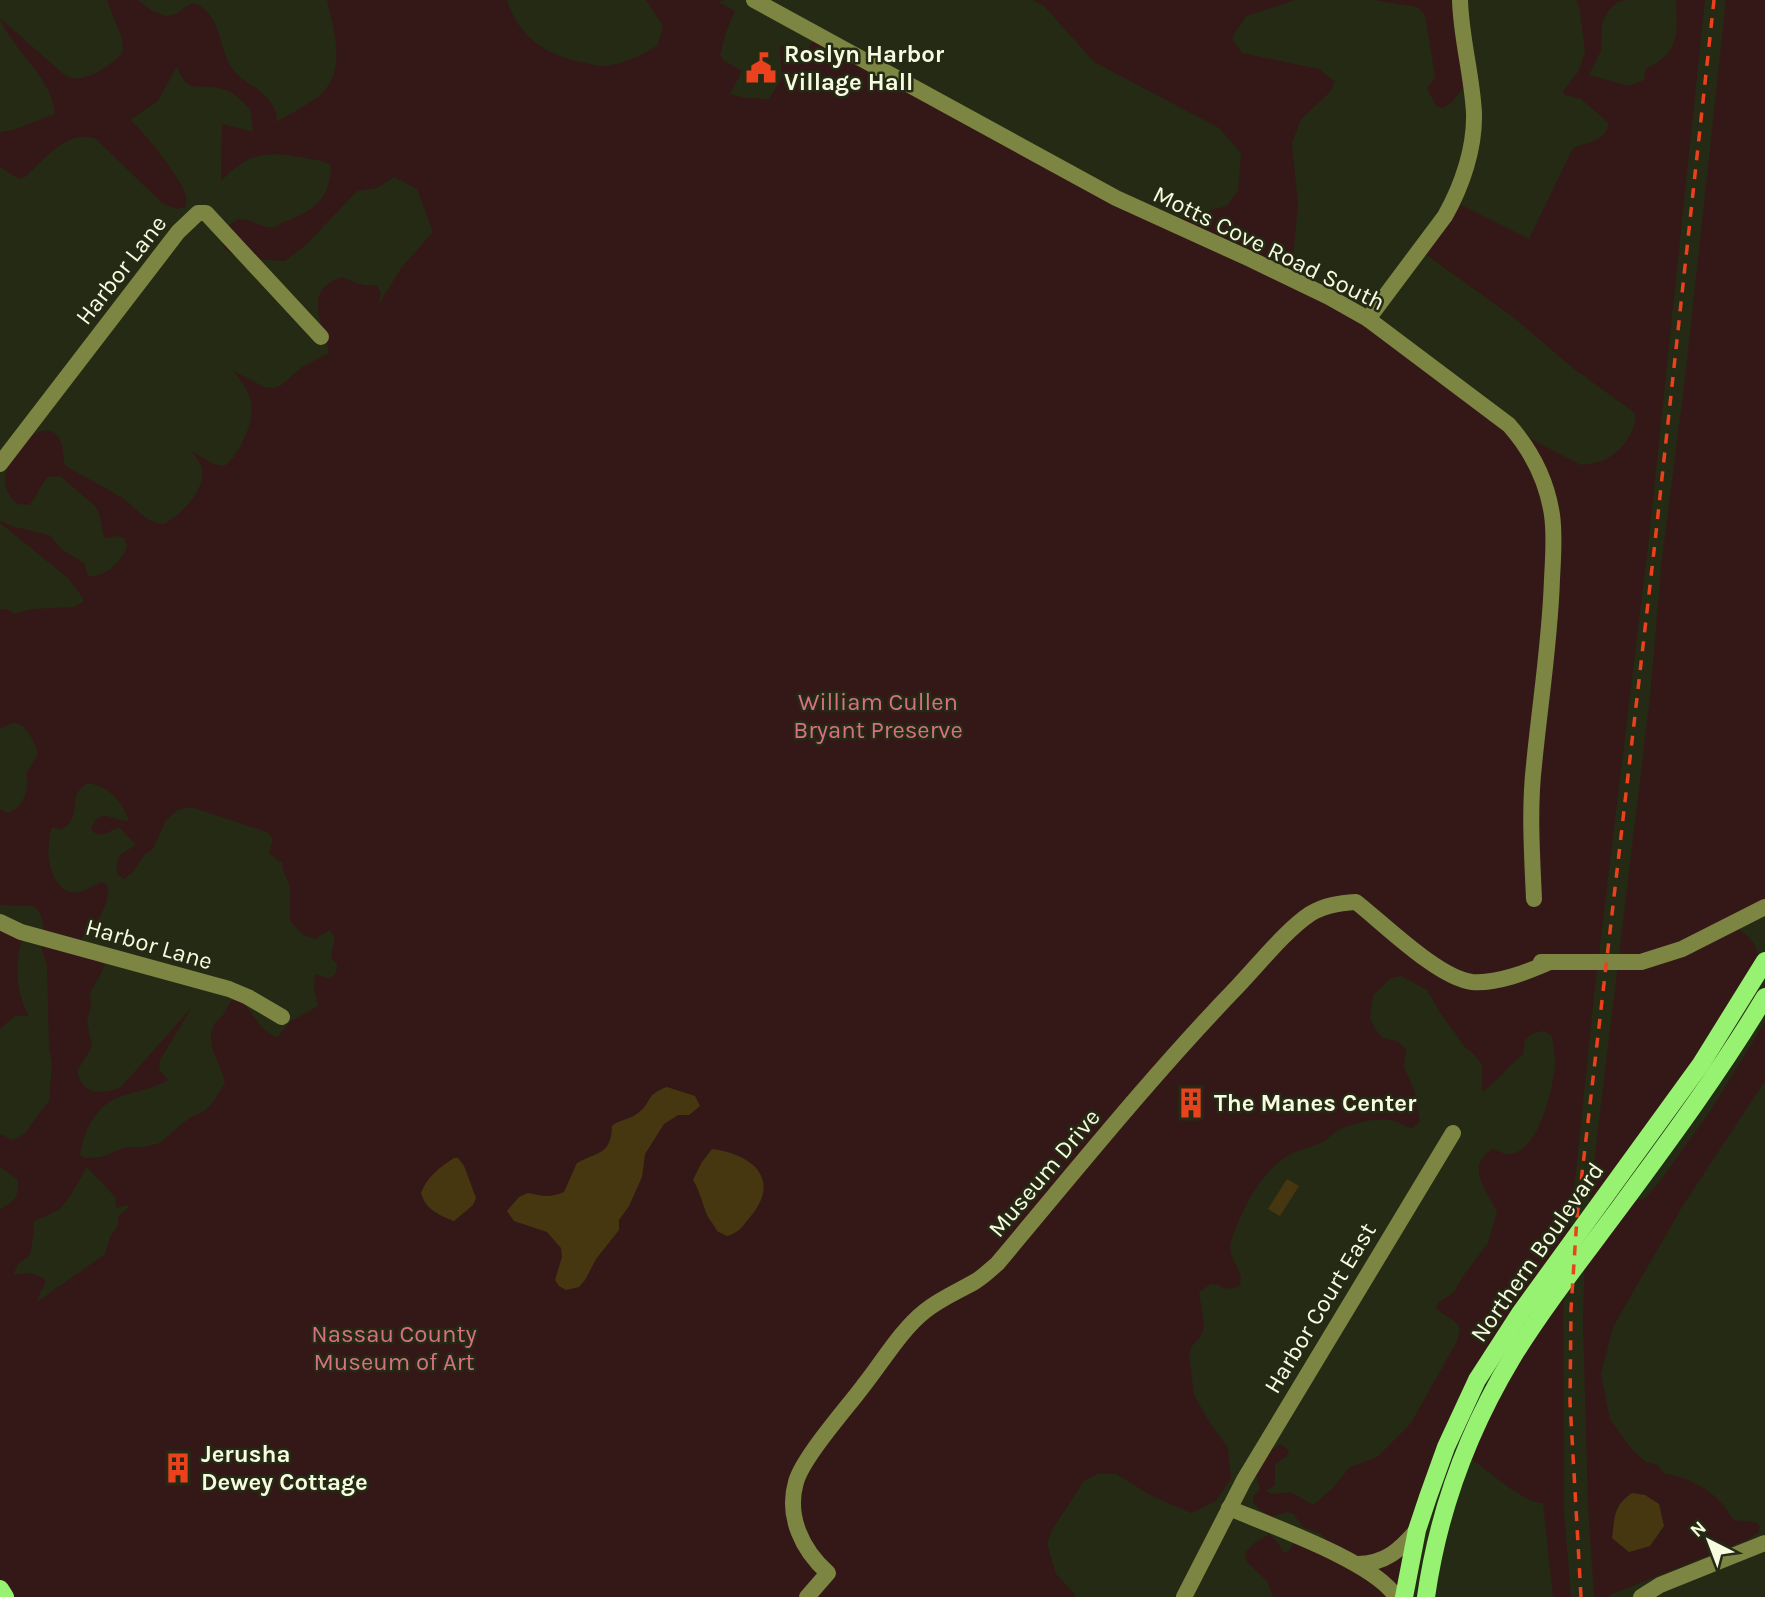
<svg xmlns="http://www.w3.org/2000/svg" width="1765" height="1597" viewBox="0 0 1765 1597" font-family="Karla,sans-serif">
<rect width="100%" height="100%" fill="#252a14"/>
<g fill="#341817" fill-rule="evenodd">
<path d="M107,0h31l13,10 14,6 11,-2 16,-11c28,7 26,41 38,62 13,22 37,21 47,50l-1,7c14,-8 29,-16 42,-25 30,-24 16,-65 9,-97h180c12,37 37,54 74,62 7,1 15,4 22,4 20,-2 38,-10 55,-21l5,-19 -17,-26h79l-7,2 17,9 -9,21 -6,23 4,6 18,10 -12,23 16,4 23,1 13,-21 -2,-31 7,-5 20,8 5,-8 7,-2 349,182 59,-16 11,-16 3,-37 -22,-25 -125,-66 -50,-56 -11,-6h263l-50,16 -14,22 10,15 77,16 16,13 -5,10 -29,27 -9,24 6,61 -7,75 38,18 177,129 75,39c8,-1 16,-2 23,-5 17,-7 33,-29 31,-47l-61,-44 -61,-52 -92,-66 32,-50 76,38 44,-91c16,-6 32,-7 36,-25l-28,-24 -16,-4 -2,-4 15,-19 7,-20 -6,-47 -3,-5h52l-10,2 -9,8 -7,13 -1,28 -12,24 40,11 15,-6 2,-12c33,-12 32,-38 30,-68h29l-56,537 -54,450 -27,261 -98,147 -66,202h-131l-6,-16 -20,-19 -2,-9 8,-9 16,-10 9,9 6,10 5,-2 5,-9h29l3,-3 -5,-5 -18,-7 -9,-13 -7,-2 -17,5 -17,-14v-6l7,-8 -4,-15 14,-23 11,-7 8,7 -2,5 -12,8v21l-9,6 6,3 19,-2 22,13 19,-16 18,-22 27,-10 34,-34 46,-82 3,-13c-7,-10 -16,-12 -24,-20l2,-5 16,-11 9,-16 25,-33 9,-31c-11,-23 -32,-44 -5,-63 5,1 11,5 16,5 30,1 46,-67 47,-91 0,-9 -2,-18 -3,-27l-8,-5 -10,2 -9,7 -2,14c-15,12 -25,27 -41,38v-26l-5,-9 -12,-10 -26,-36 -12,-21 -26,-14 -10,2 -18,18 -3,22 5,11 8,9 14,3 9,8 -2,18 11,25 5,30 -7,6c-9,0 -15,-8 -24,-8 -15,-2 -34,3 -48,9 -6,2 -11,8 -17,12 -11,6 -24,8 -35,14 -28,16 -46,53 -57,83 -8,23 15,30 7,49l-15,2 -5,-4 -8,-1 -12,8 5,34 -3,10 -9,10 -3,8 5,41 16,28 18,25 3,30 -15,23 -25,12 -39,-17 -36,-22h-18l-14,7 -32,49 -5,14 9,30 20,21v2h-1076v-388c15,-8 19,-12 18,-29l-18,-13v-33l13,6 11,-6 25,-33 3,-37 -3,-17 -2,-81 -7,-23 5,-10 -4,-17 -4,-7 -7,-3 -30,-1v-96l8,4c15,-5 22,-24 18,-39l12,-20c-3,-10 -10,-28 -22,-31 -5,-1 -11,4 -16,6v-119l7,-1 7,5 18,-5 42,-2 9,-5v-4l-14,-19 -69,-56v-2l15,6 34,8 15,16 20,12 4,13c18,1 32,-13 39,-29l-3,-9 -7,-2 -13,2 -5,-25 -4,-7 -35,-30 -12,1c-9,9 -10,19 -19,28l-11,-1c-7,-6 -13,-13 -13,-23 0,-33 58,-85 59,-18l4,4c18,11 37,20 54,31 15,10 23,25 42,26 17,-9 45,-37 37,-58 -2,-5 -6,-10 -9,-15l21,13 11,2c8,-5 12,-13 17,-21 16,-31 14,-50 -9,-75l32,17 8,1 8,-2 22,-19 27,-14c-6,-30 -28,-63 13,-76 12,5 21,10 34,8l5,7 -3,13 24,-38 31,-35 -16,-43 -23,-12 -17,11 -20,3 -50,53 -22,17c-14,-1 -73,-1 -61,-25 2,-6 7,-14 13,-16 11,-4 25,9 37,7 4,-1 6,-4 10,-5 31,-12 46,-22 47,-57 -10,-5 -20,-6 -32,-8 -35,-7 -53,-2 -78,24l1,-57 31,8 -3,-22c-6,-7 -13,-15 -22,-19 -24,-11 -41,8 -51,-25l-19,35 -28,19c14,11 52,59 56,76 1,3 0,8 0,11l-10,2 -14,-6 -66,-64c-30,-10 -50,20 -71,38l-6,2 -19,-12v-35l13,-2 42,-16c-4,-39 -42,-62 -55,-96l60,53c3,2 6,5 9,6 16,7 45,-13 54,-26l-1,-12zM88,783c22,4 34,18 41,38 -17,0 -30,-16 -38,9 10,10 18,1 28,-3l17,18c-16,10 -20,8 -19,29l7,5 9,-7 11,-17 9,-6 13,-29 12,-10 13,-3 76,25 6,8 -4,13 9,8 5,1 -1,5 8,20v34l12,13 13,5 15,-9c9,10 1,17 1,28l6,6c0,7 -1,12 -8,14l-14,-4 -1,13 4,19 -27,15 -14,16c-18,-5 -25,-29 -40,-40 -8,4 -9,11 -14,18 -2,3 -6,5 -8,8 -12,22 6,39 10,60l-14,22 -8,7 -14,6 -29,25 -15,4h-19l-25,10 -15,1 -6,-3c3,-23 16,-50 39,-58 17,-6 34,-8 49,-17l-9,-11 1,-9 32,-53 -71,80c-21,8 -38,8 -44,-16l15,-24 -5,-27 4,-12 -1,-15 15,-27 -23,-26c1,-8 4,-8 10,-13 10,-9 17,-28 16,-41l-6,-4c-10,3 -21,13 -31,10 -24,-7 -26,-46 -19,-65l8,3c26,-13 4,-34 28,-47zM87,1167l28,30 1,11 11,-3 2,2 -11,10v9l-8,11 -5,17 -68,48 4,-11 4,-6v-5c-10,-9 -21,-7 -32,-5l5,-11 12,-9 4,-23 -1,-10 27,-13 9,-11z"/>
<polygon points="1374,0 1454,0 1465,86 1452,102 1443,108 1436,106 1427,89 1435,77 1425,15 1417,7"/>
<path d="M1726,0h39v898l-34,26c21,13 25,18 30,42l-174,255 63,-524 12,-138 24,-189z"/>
<path d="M18,921l5,4c2,13 -2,14 -4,26 -4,23 -1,45 10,65h-14l-15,13v-102z"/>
<path d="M1765,1022v59l-83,126 -69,120 -12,47 9,45 23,32 13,11 12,3 7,9c19,1 48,17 59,32 4,4 5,9 10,14l22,2 4,5 -2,6 -9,6 -139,56 -1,2h-15l-6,-92 -5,-183 2,-68 38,-50 21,-5 16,-18 50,-70z"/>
<path d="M1565,1282l-2,30 1,200 7,85h-18l-10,-94c-22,0 -59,-37 -79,-49z"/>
</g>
<g fill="#473710">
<path d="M667,1087l28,9 5,10 -11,9h-11l-14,9 -19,30 -3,23 -13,29 -10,14v10l-23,29 -11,21 -6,7 -13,3 -7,-4 -4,-6 7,-23 -1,-9 -14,-16 -33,-11 -7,-10 12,-14 9,-4c13,3 23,5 36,-1l13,-29c22,-12 34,-8 35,-37 8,-7 18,-6 26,-13 15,-11 6,-18 29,-26z"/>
<path d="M712,1149c39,5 70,29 39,67 -9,10 -10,16 -24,20l-10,-5c-3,-7 -7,-10 -10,-16 -5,-12 -7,-24 -14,-35l9,-18z"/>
<path d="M454,1158h4l6,8 12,32 -3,7 -19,16c-15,-6 -28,-11 -33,-28 6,-16 19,-26 33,-35z"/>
<polygon points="1287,1179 1299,1186 1280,1216 1268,1209"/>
<path d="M1632,1493l13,2 14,9 5,22 -14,20 -21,6 -17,-14c3,-21 1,-32 20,-45z"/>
</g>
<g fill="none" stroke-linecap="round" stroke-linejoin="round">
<g stroke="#7d8543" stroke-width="16">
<path d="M754,0l362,198 132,60 81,39 39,22 141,106c22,25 38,56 43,90 3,21 1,43 0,64 -2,63 -12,124 -18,186 -5,44 -2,89 0,134"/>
<path d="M1368,319l77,-103c17,-30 30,-68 29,-103 -2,-38 -13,-75 -14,-113"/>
<polyline points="0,464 178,232 198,213 206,213 321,337"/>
<polyline points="0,922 21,932 229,989 248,997 282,1017"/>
<polyline points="1541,962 1641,962 1682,949 1765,907"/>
<path d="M1229,1508c40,17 146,54 167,89"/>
<path d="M1357,1564c28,0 43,-14 60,-34"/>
<path d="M807,1597l21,-24c-26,-23 -42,-57 -32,-91 7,-25 51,-74 68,-97 19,-24 37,-55 61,-74 16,-13 34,-20 51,-30 8,-5 14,-11 21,-17 79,-94 156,-190 241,-278 21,-22 48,-56 72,-72 14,-9 30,-11 46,-12 27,21 82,76 116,80 25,2 55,-10 78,-20"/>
<polyline points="1184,1597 1244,1480 1453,1133"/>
<polyline points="1641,1597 1660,1585 1765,1543"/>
</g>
<g stroke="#97f271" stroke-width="18">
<polyline points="0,1589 5,1597"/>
<polyline points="1404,1597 1417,1530 1428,1497 1446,1447 1477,1380 1521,1312 1701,1064 1765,961"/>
<path d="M1426,1597c12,-84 42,-166 86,-239 32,-52 71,-101 108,-151 51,-69 101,-137 145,-210"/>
</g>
<polyline stroke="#eb411d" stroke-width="3.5" stroke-dasharray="10 9" stroke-linecap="butt" points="1581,1597 1570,1402 1571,1309 1577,1217 1655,542 1714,0"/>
</g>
<defs>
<g id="civic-bare" transform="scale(2.415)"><path d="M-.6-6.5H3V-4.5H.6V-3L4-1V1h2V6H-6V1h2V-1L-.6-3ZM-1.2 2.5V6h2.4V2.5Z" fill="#eb411d" stroke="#252a14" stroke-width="2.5" paint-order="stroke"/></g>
<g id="building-bare" transform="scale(2.415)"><path d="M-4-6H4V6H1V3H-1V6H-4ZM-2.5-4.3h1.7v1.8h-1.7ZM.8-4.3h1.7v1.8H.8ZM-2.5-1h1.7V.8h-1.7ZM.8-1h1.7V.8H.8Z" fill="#eb411d" stroke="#252a14" stroke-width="2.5" paint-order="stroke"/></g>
</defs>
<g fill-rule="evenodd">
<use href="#civic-bare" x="761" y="68"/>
<use href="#building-bare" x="1191" y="1103"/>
<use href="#building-bare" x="178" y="1468"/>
</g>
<g text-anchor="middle" stroke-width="5" stroke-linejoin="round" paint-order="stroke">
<g font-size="24" font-weight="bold" fill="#f7fce0" stroke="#252a14" text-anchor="start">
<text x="784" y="62">Roslyn Harbor<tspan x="784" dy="28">Village Hall</tspan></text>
<text x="1214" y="1111">The Manes Center</text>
<text x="201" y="1462">Jerusha<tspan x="201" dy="28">Dewey Cottage</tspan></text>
</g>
<g font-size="24" fill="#f7fce0" stroke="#252a14">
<text transform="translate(1269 248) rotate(26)" y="8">Motts Cove Road South</text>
<text transform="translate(121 270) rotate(-52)" y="8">Harbor Lane</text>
<text transform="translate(149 944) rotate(16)" y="8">Harbor Lane</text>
<text transform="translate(1044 1173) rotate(-50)" y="8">Museum Drive</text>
<text transform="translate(1537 1252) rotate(-55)" y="8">Northern Boulevard</text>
<text transform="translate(1320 1308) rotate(-59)" y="8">Harbor Court East</text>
</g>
<g font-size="24" fill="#d77082" stroke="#252a14">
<text x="878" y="710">William Cullen<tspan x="878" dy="28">Bryant Preserve</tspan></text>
<text x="394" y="1342">Nassau County<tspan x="394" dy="28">Museum of Art</tspan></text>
</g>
</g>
<g transform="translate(1709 1541) rotate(318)" stroke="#252a14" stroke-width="5" paint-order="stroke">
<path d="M0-5L12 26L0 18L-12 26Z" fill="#f7fce0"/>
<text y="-10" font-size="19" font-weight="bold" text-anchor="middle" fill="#f7fce0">N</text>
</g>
</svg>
